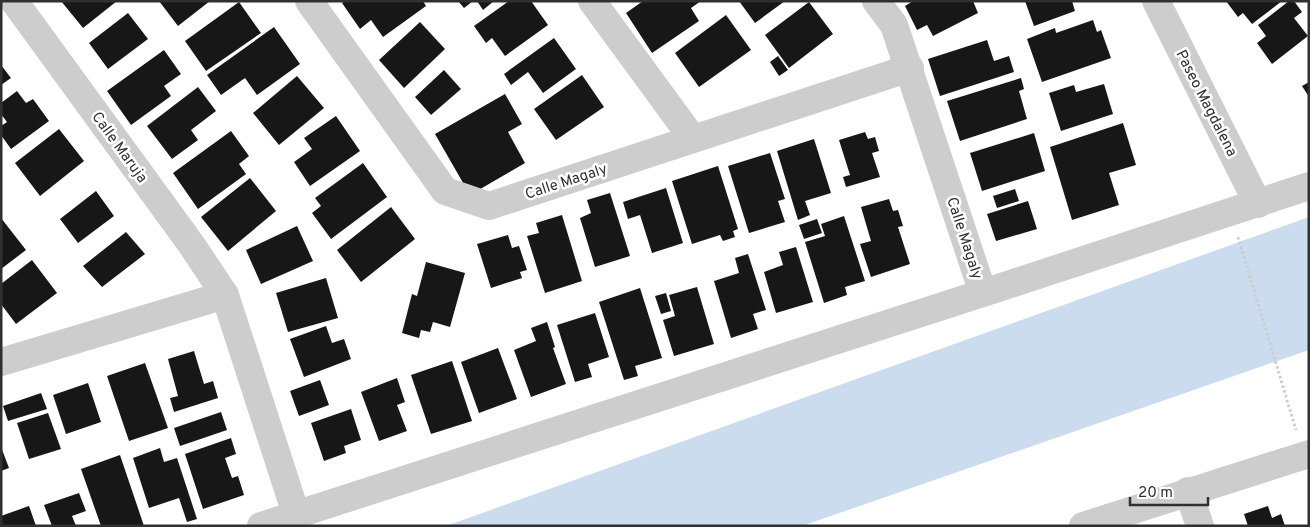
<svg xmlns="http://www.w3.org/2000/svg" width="1310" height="527" viewBox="0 0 1310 527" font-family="Overpass,sans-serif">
<rect width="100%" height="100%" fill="#fff"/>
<polygon fill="#cadced" points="1309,217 1309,350 802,526 446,526"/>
<g fill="#171717">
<polygon points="61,1 117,1 83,28"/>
<polygon points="159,1 210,1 178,26"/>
<polygon points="345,1 423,1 426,6 383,37 371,20 360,29 342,3"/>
<polygon points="458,1 473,1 464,8"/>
<polygon points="477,1 494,1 483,10"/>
<polygon points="509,1 531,1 548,25 505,56 492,38 486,43 474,26"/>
<polygon points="643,1 701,1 691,8 699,21 652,53 626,13"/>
<polygon points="739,1 785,1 755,23"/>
<polygon points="913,1 973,1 978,13 933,36 927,25 917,30 905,6"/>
<polygon points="1025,1 1072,1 1075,11 1034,26"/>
<polygon points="1226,1 1282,1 1252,24 1243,13 1238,17"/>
<polygon points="1289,1 1294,1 1302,12 1294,18 1308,36 1272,64 1257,43 1266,36 1258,25"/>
<polygon points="239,2 261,33 206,71 185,41"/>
<polygon points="809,2 833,34 789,68 765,35"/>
<polygon points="128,13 148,39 108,69 89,43"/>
<polygon points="726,15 751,50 699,87 675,53"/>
<polygon points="1093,20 1097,32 1101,30 1111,58 1042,82 1027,39 1055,28 1056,33"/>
<polygon points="420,22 445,49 404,88 379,60"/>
<polygon points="274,27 300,64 257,95 245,78 221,95 207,75"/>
<polygon points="554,38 576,69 543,93 528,72 511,85 504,74"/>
<polygon points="987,40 994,61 1009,56 1014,72 940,96 928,59"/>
<polygon points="164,50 181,74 164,86 171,96 131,125 107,91"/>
<polygon points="778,56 788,70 779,76 770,62"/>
<polygon points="1,65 11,78 1,85"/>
<polygon points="444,70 461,89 431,115 415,97"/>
<polygon points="582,75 604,107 556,140 534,109"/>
<polygon points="297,76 324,108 279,145 253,113"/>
<polygon points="1021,78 1024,89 1019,91 1027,119 960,141 947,101"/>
<polygon points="1309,82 1309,97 1302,86"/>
<polygon points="1104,84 1113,114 1061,131 1049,93 1074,85 1076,92"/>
<polygon points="198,87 216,111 191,130 198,140 172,159 147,126"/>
<polygon points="17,91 26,103 33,99 49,121 11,149 1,135 1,126 7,122 1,114 1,103"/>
<polygon points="505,94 522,124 508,132 525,163 470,195 435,134"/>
<polygon points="336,116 360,151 310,186 294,162 312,149 304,138"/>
<polygon points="1123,123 1136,165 1109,173 1119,205 1072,220 1050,147"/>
<polygon points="59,129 84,161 40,196 15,163"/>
<polygon points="231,131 249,156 239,164 246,174 198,209 173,173"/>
<polygon points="865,132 868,139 875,137 879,151 872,153 880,177 846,187 843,177 850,175 839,140"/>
<polygon points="1034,133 1045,171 982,191 970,153"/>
<polygon points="814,139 831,193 805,201 810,215 798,220 777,151"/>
<polygon points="770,153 785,199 778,201 785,222 749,233 728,166"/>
<polygon points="363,163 387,197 331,239 312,213 321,206 315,198"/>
<polygon points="718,166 738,229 733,231 735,237 723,241 720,235 692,244 672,181"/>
<polygon points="250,178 276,211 228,251 201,217"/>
<polygon points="666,188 683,243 652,253 640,215 628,219 623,202"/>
<polygon points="1015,189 1019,201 997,208 993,196"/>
<polygon points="96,191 114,216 78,243 60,219"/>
<polygon points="610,193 630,256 595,267 580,218 591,213 587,200"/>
<polygon points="889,199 893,211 898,210 903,226 898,227 910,264 871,277 860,244 871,241 861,207"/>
<polygon points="1028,201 1037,229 996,241 987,214"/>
<polygon points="391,207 415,239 361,282 337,250"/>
<polygon points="562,215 582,281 545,293 527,236 539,233 536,223"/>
<polygon points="844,216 865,281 845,287 847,295 824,303 805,242 825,236 821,224"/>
<polygon points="1,218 26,250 1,269"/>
<polygon points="817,219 822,233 804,239 799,225"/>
<polygon points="297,226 313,261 261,284 246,250"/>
<polygon points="126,232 145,254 102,287 83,266"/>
<polygon points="508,235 512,248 519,246 527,270 520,272 522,278 491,288 477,244"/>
<polygon points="796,247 813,302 776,313 764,272 783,265 779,252"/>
<polygon points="748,254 766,310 753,314 758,329 731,338 714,281 739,273 735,258"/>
<polygon points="32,260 57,293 16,324 1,304 1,284"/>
<polygon points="426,262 465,273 450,327 433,322 430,332 421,330 419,338 402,333 412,294 417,296"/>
<polygon points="326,278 338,318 288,332 276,293"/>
<polygon points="697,287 714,344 674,356 663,320 675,316 669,295"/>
<polygon points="640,288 662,358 635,366 638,376 624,380 599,302"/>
<polygon points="666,293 671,311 661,314 655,296"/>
<polygon points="595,313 609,357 588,364 592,377 575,382 557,325"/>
<polygon points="547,322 555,347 553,348 566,384 531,397 514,350 536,341 531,328"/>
<polygon points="326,326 332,343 344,339 351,359 304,377 290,339"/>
<polygon points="498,348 517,399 479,413 461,362"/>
<polygon points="194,351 204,384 213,381 218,398 174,412 170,398 178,396 168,359"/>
<polygon points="452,361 472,421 431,434 411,375"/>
<polygon points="145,363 168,428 129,441 107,376"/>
<polygon points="397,378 405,402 397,405 407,431 379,441 361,392"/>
<polygon points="320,380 329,405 299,416 290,391"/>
<polygon points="88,383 101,422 66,434 53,395"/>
<polygon points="41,393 47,409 8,421 3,406"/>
<polygon points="351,409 361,440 344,446 346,453 324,461 311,423"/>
<polygon points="221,412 227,430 180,446 174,428"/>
<polygon points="48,413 61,449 29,459 17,423"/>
<polygon points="231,438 236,454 225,458 232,478 238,476 244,495 203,509 185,454"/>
<polygon points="1,447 9,468 1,471"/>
<polygon points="160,448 164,462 177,458 197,519 187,522 179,498 149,508 133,458"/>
<polygon points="120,455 144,526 101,526 81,469"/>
<polygon points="79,493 86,511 72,516 76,526 52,526 44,505"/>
<polygon points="29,506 36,526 1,526 1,516"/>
<polygon points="1268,506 1272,518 1281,514 1285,526 1248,526 1244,514"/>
</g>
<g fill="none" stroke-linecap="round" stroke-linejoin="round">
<polyline stroke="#cdcdcd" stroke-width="3" stroke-dasharray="2.5 2.5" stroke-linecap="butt" points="1238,237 1296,430"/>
<g stroke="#cdcdcd" stroke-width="28">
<polyline points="14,1 191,244 225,295 296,514"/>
<polyline points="309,1 445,191 489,206 910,68"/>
<polyline points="592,1 693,139"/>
<polyline points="876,1 894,25 983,293"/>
<polyline points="1156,1 1258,204"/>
<polyline points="1,362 225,295"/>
<polyline points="1188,491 1200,526"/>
<polyline points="261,526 983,293 1309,186"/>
<polyline points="1083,526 1309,454"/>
</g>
</g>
<g text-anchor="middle" stroke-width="5" stroke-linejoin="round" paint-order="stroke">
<g font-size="15" fill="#303030" stroke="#fff">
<text transform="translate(1207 103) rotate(63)" y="5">Paseo Magdalena</text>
<text transform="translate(120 147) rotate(54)" y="5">Calle Maruja</text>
<text transform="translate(566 181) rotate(-18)" y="5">Calle Magaly</text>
<text transform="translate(965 238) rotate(72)" y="5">Calle Magaly</text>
</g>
</g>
<rect width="1310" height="527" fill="none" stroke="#303030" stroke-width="5"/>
<path d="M1130 497v8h78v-8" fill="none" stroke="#303030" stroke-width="2.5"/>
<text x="1138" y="497" font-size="15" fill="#303030" stroke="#ffffff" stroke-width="4" paint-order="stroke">20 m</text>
</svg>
